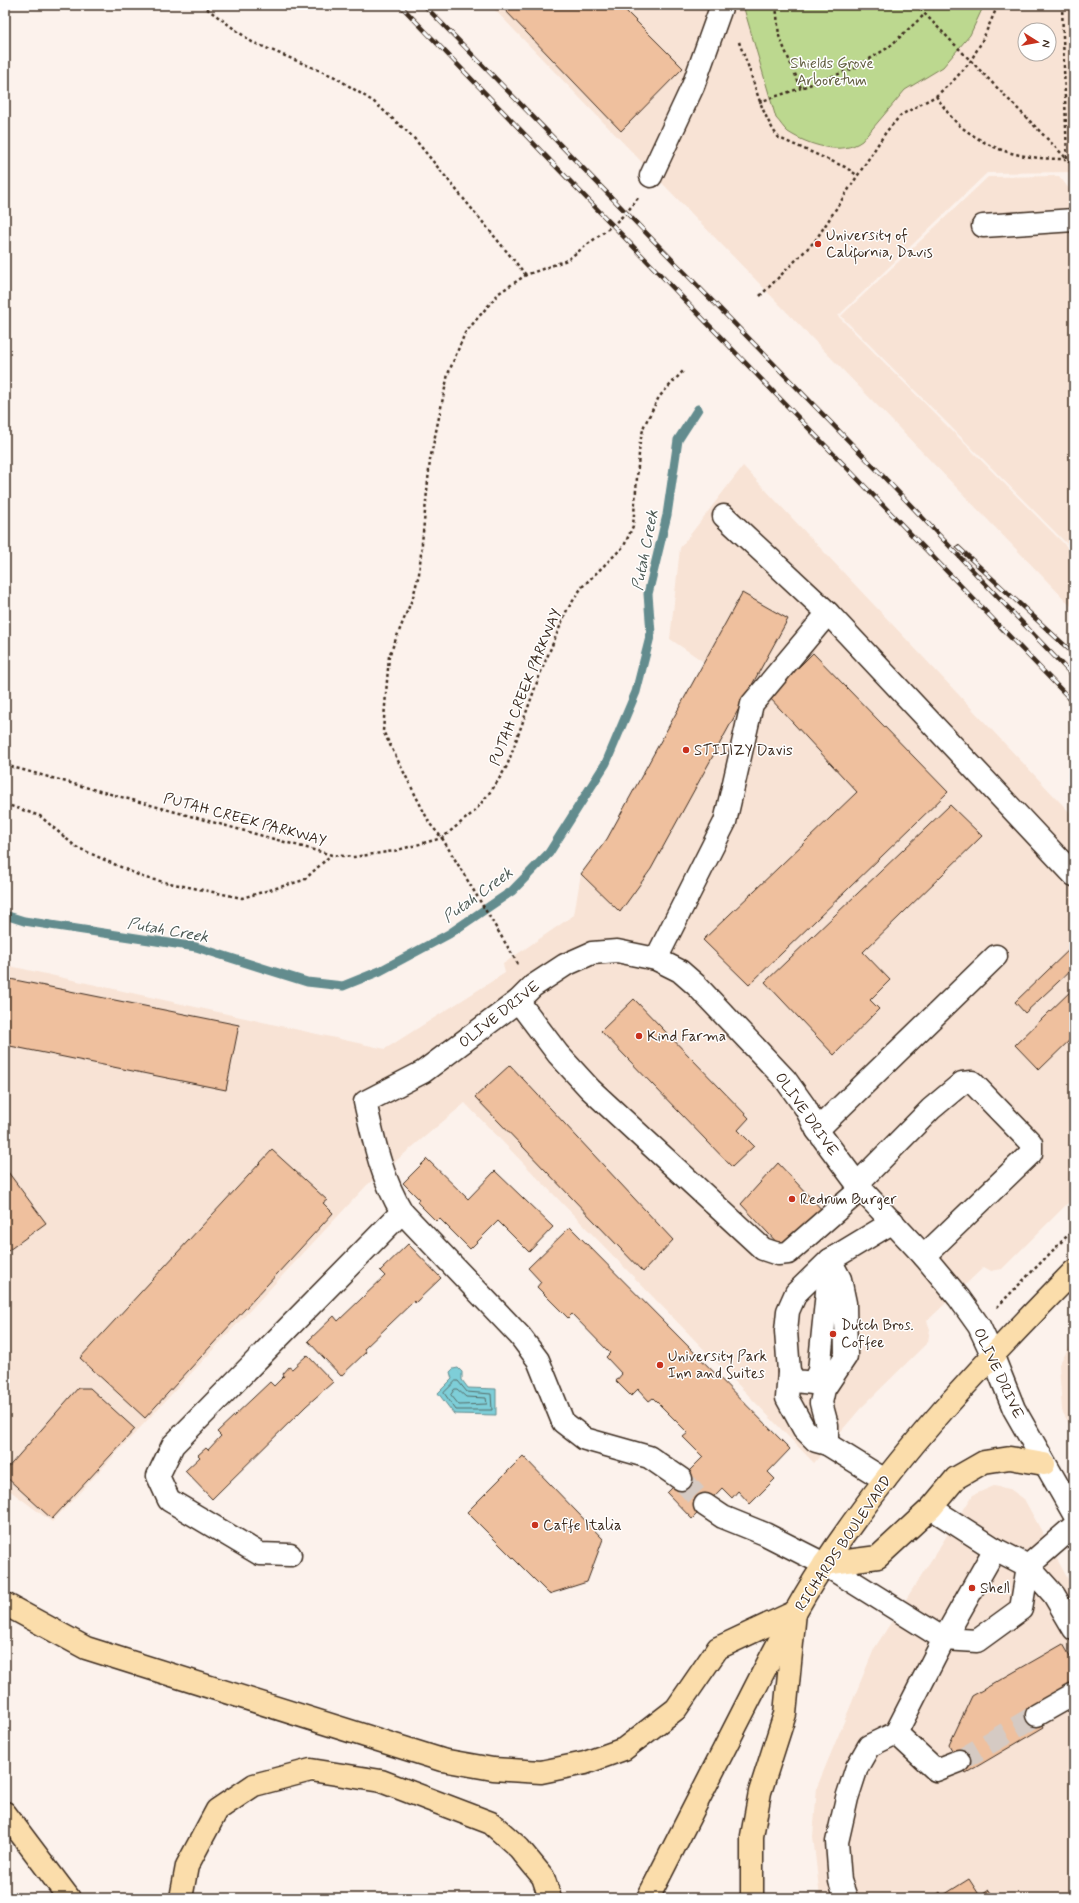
<svg xmlns="http://www.w3.org/2000/svg" width="1079" height="1903" viewBox="0 0 1079 1903" font-family="Mynerve,sans-serif">
<rect width="100%" height="100%" fill="#fcf2ec"/>
<filter id="ink" filterUnits="userSpaceOnUse"><feTurbulence type="fractalNoise" baseFrequency=".025" numOctaves="2"/><feDisplacementMap in="SourceGraphic" scale="8" xChannelSelector="R" yChannelSelector="G"/><feConvolveMatrix kernelMatrix="1 2 1 2 8 2 1 2 1" color-interpolation-filters="sRGB"/></filter>
<g filter="url(#ink)">
<g fill="#f8e3d5" fill-rule="evenodd">
<path d="M490,5h584v167l-87,1 -149,143 236,238v55zM1025,30h24v24h-24z"/>
<polygon points="1059,176 1074,195 1074,551 841,316 988,177"/>
<polygon points="743,466 1074,817 1074,1197 1002,1269 991,1271 984,1267 927,1321 930,1329 928,1342 860,1409 814,1463 465,1103 367,1185 52,1522 5,1487 5,965 385,1049 505,973 503,964 574,915 581,874 607,839 704,662 670,639 680,548"/>
<polygon points="1074,1341 1074,1432 1062,1411 1059,1364"/>
<polygon points="994,1486 1010,1489 1024,1499 1074,1590 1074,1898 820,1898 813,1836 817,1787 874,1649 973,1495"/>
</g>
<path fill="#bcd88f" stroke="#7c8156" d="M743,5h241l-14,30 -27,32 -38,23 -43,51c-20,15 -54,4 -74,-9 -4,-3 -8,-10 -12,-14z"/>
<polygon fill="#7eced8" stroke="#638c8e" points="458,1368 462,1372 462,1380 468,1388 496,1389 496,1415 454,1414 438,1393 452,1379 450,1372 453,1369"/>
<g fill="none" stroke-linecap="round" stroke-linejoin="round">
<g stroke="#566c68" stroke-width="1">
<polygon points="456,1381 458,1381 467,1392 491,1394 492,1410 456,1410 444,1393"/>
<polygon points="455,1389 457,1389 466,1397 486,1398 487,1404 459,1405 451,1395"/>
</g>
<polyline stroke="#638c8e" stroke-width="9" points="5,915 24,921 196,947 307,982 343,986 380,971 449,934 512,891 549,853 606,763 636,692 651,633 648,594 667,515 678,440 698,409"/>
</g>
<g fill="#efc09e" stroke="#3b2a1e">
<polygon points="508,5 620,5 683,68 621,131 504,9"/>
<polygon points="742,593 788,619 651,869 620,912 581,874 607,839"/>
<polygon points="813,653 948,792 749,985 703,940 857,792 769,697"/>
<polygon points="950,805 982,836 863,952 890,980 870,1000 879,1009 834,1055 765,982"/>
<polygon points="1074,945 1074,967 1025,1013 1015,1002"/>
<polygon points="5,978 239,1025 226,1090 5,1045"/>
<polygon points="1074,988 1074,1036 1039,1070 1015,1045"/>
<polygon points="634,999 749,1118 738,1130 754,1146 732,1167 601,1031"/>
<polygon points="510,1065 673,1240 643,1272 475,1097"/>
<polygon points="272,1150 327,1200 323,1203 333,1213 145,1418 80,1358"/>
<polygon points="427,1159 468,1199 495,1171 553,1227 529,1252 498,1221 470,1249 439,1218 436,1221 417,1202 419,1199 403,1183"/>
<polygon points="778,1163 825,1213 781,1247 741,1204"/>
<polygon points="5,1168 46,1223 5,1253"/>
<polygon points="570,1227 790,1449 768,1472 775,1479 750,1504 738,1491 732,1498 722,1488 692,1519 667,1493 703,1457 683,1437 688,1433 653,1398 649,1401 638,1389 631,1396 616,1381 622,1374 606,1357 610,1353 572,1314 568,1318 537,1287 541,1282 528,1268"/>
<polygon points="408,1244 441,1278 415,1303 414,1301 364,1349 366,1352 341,1376 308,1341 334,1316 338,1321 385,1276 380,1271"/>
<polygon points="307,1355 333,1382 306,1406 212,1499 185,1471 200,1457 198,1455 206,1448 208,1450 221,1436 217,1432 270,1382 274,1386 284,1376 283,1374 289,1367 292,1369"/>
<polygon points="78,1388 90,1388 135,1429 52,1519 5,1476 7,1473 5,1471"/>
<polygon points="523,1456 603,1539 587,1582 549,1594 467,1512"/>
<polygon points="1063,1644 1074,1663 1074,1683 1033,1708 1044,1727 966,1773 949,1745 972,1696"/>
<polygon points="969,1879 980,1896 989,1890 994,1898 932,1898 940,1892 942,1896"/>
</g>
<g fill="none" stroke-linecap="round" stroke-linejoin="round">
<g stroke="#d5cac3" stroke-width="22" stroke-dasharray="22 11" stroke-linecap="butt">
<polyline points="681,1479 705,1505"/>
<polyline points="959,1761 1037,1715"/>
</g>
<g stroke="#3b2a1e" stroke-width="25">
<g id="minor">
<polyline points="651,176 693,86 722,5"/>
<polyline points="983,226 1074,220"/>
<polyline points="828,613 1074,875"/>
<polyline points="656,959 725,822 752,704 828,613 724,516"/>
<polyline points="518,1001 558,1054 590,1089 763,1249 778,1254 788,1253 861,1189"/>
<polyline points="817,1130 996,956"/>
<polyline points="857,1184 931,1109 962,1083 972,1082 1031,1143 1031,1153 924,1256"/>
<polyline points="789,1372 795,1381 813,1383 819,1371 830,1262"/>
<polyline points="827,1444 827,1425 821,1403 824,1389 846,1356 845,1303 840,1279 830,1260"/>
<path d="M681,1479l-32,-22 -64,-18 -22,-17 -25,-62 -18,-24 -118,-124c-21,-35 -28,-71 -37,-110l58,-30 95,-71 15,-15 32,-21 27,-12 25,-2 39,8 24,12 16,14 89,94 20,28 12,23 44,59 63,67 35,42 20,28 13,28 22,55 60,105"/>
<polyline points="885,1480 827,1444 816,1441 804,1429 787,1398 789,1372 786,1331 788,1311 796,1293 830,1260 893,1222"/>
<polyline points="705,1505 723,1517 765,1534 824,1564 944,1639 896,1733 869,1746 857,1767 847,1798 837,1842 840,1881 846,1898"/>
<polyline points="931,1508 995,1549 1028,1566 1054,1595 1074,1629"/>
<polyline points="995,1549 944,1639 977,1641 1021,1609 1028,1566 1074,1526"/>
<polyline points="290,1555 260,1554 169,1500 158,1476 173,1445 402,1212"/>
<polyline points="1037,1715 1074,1694"/>
<polyline points="896,1733 936,1770 959,1761"/>
</g>
</g>
<g stroke="#3b2a1e" stroke-width="25">
<g id="major">
<polyline points="824,1564 878,1557 931,1508 956,1478 984,1462 1010,1458 1044,1464"/>
<path d="M648,1898c32,-63 64,-125 96,-188 25,-49 49,-98 79,-144 71,-109 161,-203 251,-295"/>
</g>
</g>
<g stroke="#3b2a1e" stroke-width="25">
<g id="highway">
<polyline points="5,1604 86,1648 442,1760 493,1769 541,1772 585,1763 624,1749 676,1709 718,1648 795,1612"/>
<polyline points="5,1813 69,1898"/>
<polyline points="181,1898 187,1866 217,1810 254,1785 311,1770 381,1781 491,1823 519,1848 543,1877 550,1898"/>
<polyline points="752,1898 752,1836 760,1792 785,1714 795,1612"/>
</g>
</g>
<g stroke="#3b2a1e" stroke-width="2.5" stroke-dasharray="3 3" stroke-linecap="butt">
<polyline points="202,5 252,42 335,77 374,102 413,137 526,275"/>
<polyline points="776,5 779,36 801,88 855,68 889,47 925,14"/>
<polyline points="916,5 1067,159"/>
<polyline points="1062,5 1067,159 1074,167"/>
<path d="M739,42c4,12 10,24 13,36 7,21 13,42 27,60l66,29 12,8"/>
<path d="M936,96c7,10 14,21 23,29 34,28 65,34 107,34"/>
<polyline points="759,102 801,88"/>
<polyline points="760,296 815,241 886,132 901,115 936,96 953,81 970,62 981,43 998,5"/>
<polyline points="5,765 332,855 354,857 394,851 442,838 475,811 494,787 507,766 540,674 567,610 582,587 624,546 633,526 640,442 644,426 659,397 684,370"/>
<polyline points="5,804 40,816 76,847 145,878 242,898 304,880 331,855"/>
<polyline points="518,964 442,838 430,824 383,731 389,656 413,597 419,574 430,460 448,374 465,333 499,293 526,275 567,260 613,225 627,212 638,198"/>
<polyline points="997,1307 1074,1229"/>
</g>
<use href="#minor" stroke="#fff" stroke-width="22"/>
<use href="#major" stroke="#fbddab" stroke-width="22"/>
<use href="#highway" stroke="#fbddab" stroke-width="22"/>
<g stroke="#3b2a1e" stroke-width="4.5">
<g id="rail">
<polyline points="400,5 1074,703"/>
<polyline points="424,5 880,473 1074,677"/>
<polyline points="958,547 1074,654"/>
</g>
</g>
<use href="#rail" stroke="#fff" stroke-width="3" stroke-dasharray="9" stroke-linecap="butt"/>
</g>
</g>
<g fill="#c8321e" stroke="#fff" stroke-width="1.5">
<circle cx="818" cy="244" r="4"/>
<circle cx="686" cy="750" r="4"/>
<circle cx="639" cy="1036" r="4"/>
<circle cx="792" cy="1199" r="4"/>
<circle cx="833" cy="1334" r="4"/>
<circle cx="660" cy="1365" r="4"/>
<circle cx="535" cy="1525" r="4"/>
<circle cx="972" cy="1588" r="4"/>
</g>
<g text-anchor="middle" stroke-width="3" stroke-linejoin="round" paint-order="stroke">
<g font-size="15" fill="#625e40" stroke="#fff">
<text x="832" y="68">Shields Grove<tspan x="832" dy="17">Arboretum</tspan></text>
</g>
<g font-size="15" fill="#3b2a1e" stroke="#fff" text-anchor="start">
<text x="826" y="240">University of<tspan x="826" dy="17">California, Davis</tspan></text>
<text x="694" y="755">STIIIZY Davis</text>
<text x="647" y="1041">Kind Farma</text>
<text x="800" y="1204">Redrum Burger</text>
<text x="841" y="1330">Dutch Bros.<tspan x="841" dy="17">Coffee</tspan></text>
<text x="668" y="1361">University Park<tspan x="668" dy="17">Inn and Suites</tspan></text>
<text x="543" y="1530">Caffe Italia</text>
<text x="980" y="1593">Shell</text>
</g>
<g font-size="15" fill="#3b2a1e" stroke="#fff">
<text transform="translate(525 687) rotate(-68)" y="5">PUTAH CREEK PARKWAY</text>
<text transform="translate(245 819) rotate(15)" y="5">PUTAH CREEK PARKWAY</text>
<text transform="translate(499 1014) rotate(-38)" y="5">OLIVE DRIVE</text>
<text transform="translate(807 1114) rotate(55)" y="5">OLIVE DRIVE</text>
<text transform="translate(999 1373) rotate(65)" y="5">OLIVE DRIVE</text>
<text transform="translate(843 1543) rotate(-56)" y="5">RICHARDS BOULEVARD</text>
</g>
<g font-size="16" font-style="italic" fill="#4f5b56" stroke="#fff">
<text transform="translate(644 550) rotate(-79)" y="6">Putah Creek</text>
<text transform="translate(477 894) rotate(-36)" y="6">Putah Creek</text>
<text transform="translate(168 929) rotate(10)" y="6">Putah Creek</text>
</g>
</g>
<rect width="1079" height="1903" fill="none" stroke="#fff" stroke-width="20"/>
<rect x="10" y="10" width="1059" height="1883" fill="none" stroke="#3b2a1e" stroke-width="1.5" filter="url(#ink)"/>
<g transform="translate(1037 42) rotate(101)"><circle r="19" fill="#ffffff" stroke="#b1aaa5"/>
<path d="M0-3L7 15L0 10L-7 15Z" fill="#c8321e"/>
<text y="-6" font-size="11" font-weight="bold" text-anchor="middle" fill="#3b2a1e">N</text>
</g>
</svg>
